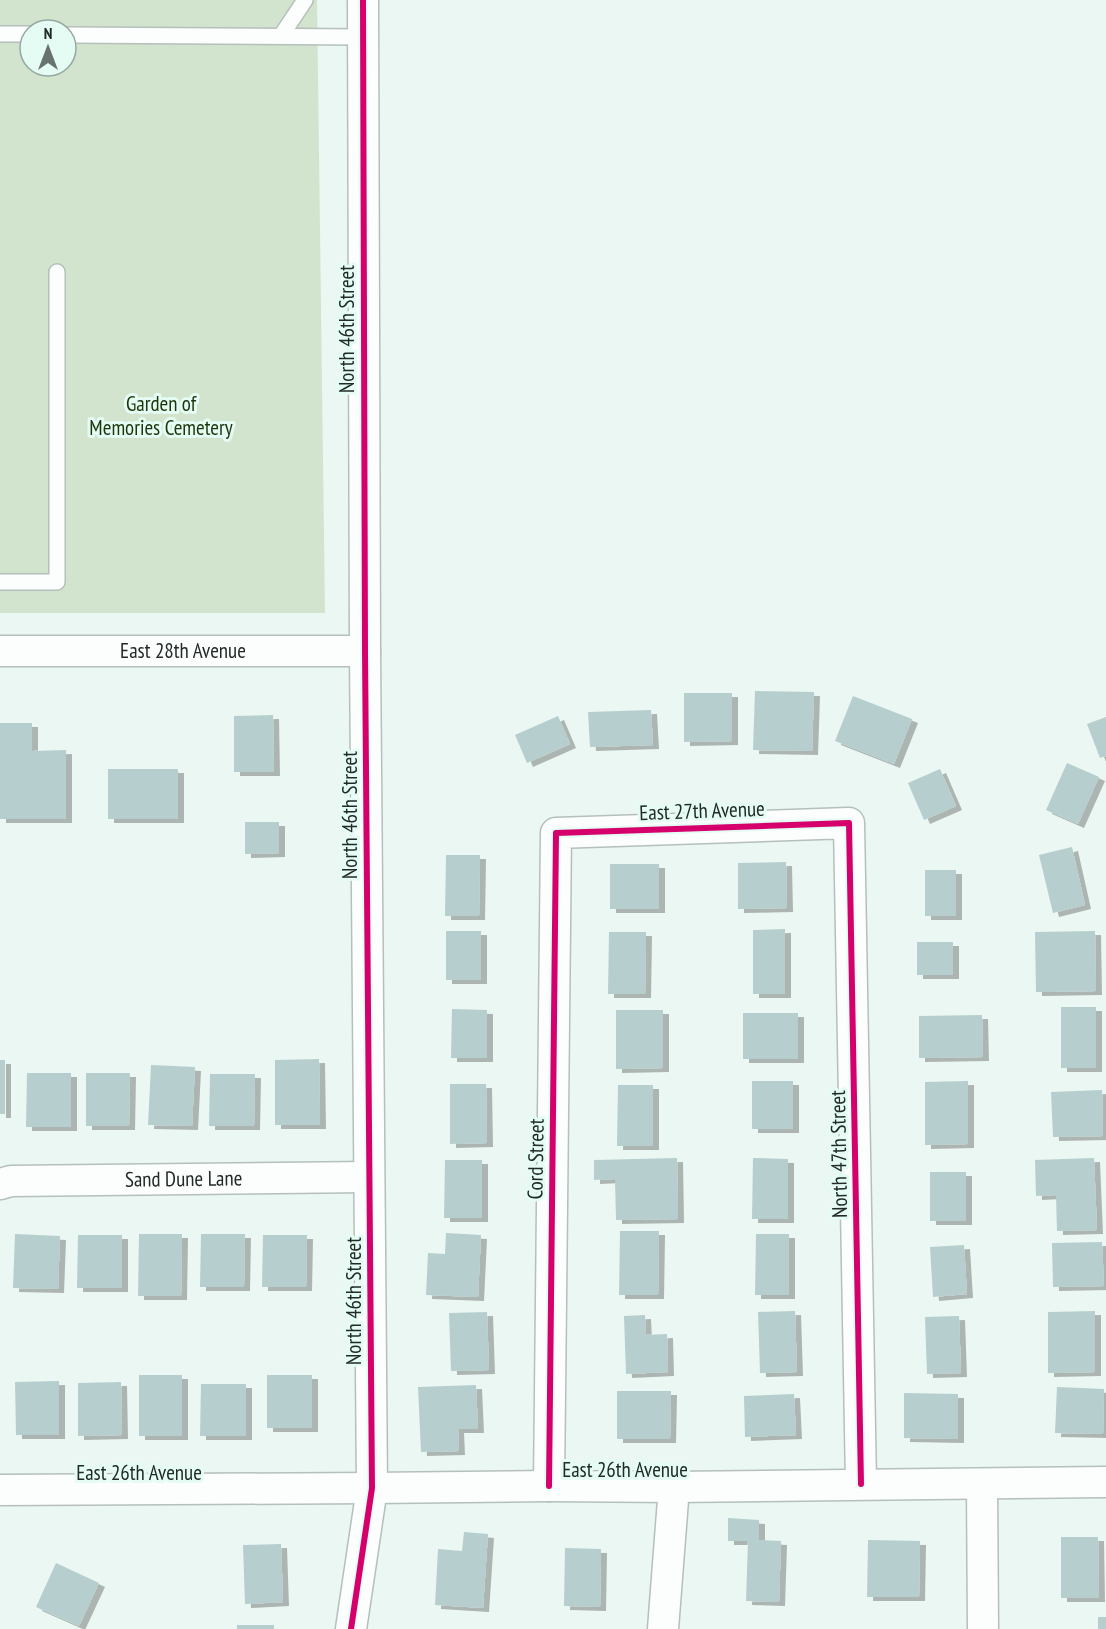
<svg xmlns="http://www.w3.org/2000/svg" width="1106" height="1629" viewBox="0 0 1106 1629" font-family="'PT Sans Narrow',sans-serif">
<defs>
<filter id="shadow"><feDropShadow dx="6" dy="4" stdDeviation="0" flood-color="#0004"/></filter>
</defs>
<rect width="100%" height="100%" fill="#eaf7f3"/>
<path fill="#d2e4cd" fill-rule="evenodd" d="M0,0h317l8,613h-325zM30,30h36v36h-36z"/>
<g fill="#b6cfce" filter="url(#shadow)">
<polygon points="755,691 814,692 812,751 753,750"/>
<polygon points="684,693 732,693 732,741 684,742"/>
<polygon points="853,696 912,719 894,764 835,741"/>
<polygon points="651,710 653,745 590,747 588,712"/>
<polygon points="273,715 274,772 234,772 234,716"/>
<polygon points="558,716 570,744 527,763 515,735"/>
<polygon points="1106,717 1106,756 1100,758 1087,724"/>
<polygon points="0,723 32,723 32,751 66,750 66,819 0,819"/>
<polygon points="1067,763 1099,777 1078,824 1046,810"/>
<rect x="108" y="769" width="70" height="50"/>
<polygon points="940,769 956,806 924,820 908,783"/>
<polygon points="245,822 279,822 279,853 245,854"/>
<polygon points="1072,847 1085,905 1053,913 1039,855"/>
<polygon points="446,855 480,855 479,916 445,916"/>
<polygon points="786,862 787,908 738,909 738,863"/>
<rect x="610" y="864" width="49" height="45"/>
<rect x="925" y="870" width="31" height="46"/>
<polygon points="785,929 785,994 753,994 753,930"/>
<rect x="446" y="931" width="35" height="49"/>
<polygon points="1095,931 1096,991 1036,992 1035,932"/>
<polygon points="609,932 646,932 645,994 608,994"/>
<rect x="917" y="942" width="36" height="33"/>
<rect x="1061" y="1007" width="35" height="61"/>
<polygon points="452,1009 487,1010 487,1058 451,1058"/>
<polygon points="616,1010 663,1010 663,1068 616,1069"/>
<rect x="743" y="1013" width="55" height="46"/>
<polygon points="982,1015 983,1057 919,1058 919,1016"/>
<polygon points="319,1059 320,1125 275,1125 275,1060"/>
<rect x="0" y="1060" width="5" height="54"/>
<polygon points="151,1065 195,1067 192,1126 148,1125"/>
<polygon points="27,1073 71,1073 71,1127 26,1127"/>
<polygon points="86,1073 130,1073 129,1126 86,1126"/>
<polygon points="210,1074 255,1074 254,1126 209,1126"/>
<rect x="752" y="1081" width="41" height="48"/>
<polygon points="968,1081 968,1144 925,1145 925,1082"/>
<polygon points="450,1084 486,1084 487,1143 450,1144"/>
<polygon points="618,1085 653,1085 653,1146 617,1146"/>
<polygon points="1102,1090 1103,1136 1053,1137 1051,1092"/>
<polygon points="677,1158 678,1219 616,1220 615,1179 594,1180 594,1160"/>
<polygon points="753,1158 788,1159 788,1219 752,1219"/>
<polygon points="1094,1158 1097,1230 1057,1231 1056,1195 1036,1196 1035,1160"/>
<polygon points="445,1160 482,1160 482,1218 444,1218"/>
<rect x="930" y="1172" width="36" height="49"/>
<polygon points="620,1231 659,1231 658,1295 619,1295"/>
<polygon points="446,1233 481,1235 478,1297 426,1295 428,1253 445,1254"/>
<polygon points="15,1234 60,1236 58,1289 13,1288"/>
<polygon points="139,1234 182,1234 181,1296 138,1296"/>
<polygon points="201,1234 245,1234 244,1287 200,1287"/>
<polygon points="756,1234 789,1234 789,1295 755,1295"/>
<polygon points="78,1235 122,1235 122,1288 77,1288"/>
<polygon points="263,1235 307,1235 306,1287 262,1287"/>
<polygon points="1102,1242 1104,1286 1053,1287 1052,1243"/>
<polygon points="964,1245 967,1294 933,1297 930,1247"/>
<polygon points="795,1311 797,1372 760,1373 758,1312"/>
<polygon points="1095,1311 1095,1372 1048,1373 1048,1312"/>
<polygon points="487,1312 489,1370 451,1371 449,1313"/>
<polygon points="645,1315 646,1335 667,1334 668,1372 626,1374 624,1316"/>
<polygon points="959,1316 961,1373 927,1374 925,1317"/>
<rect x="139" y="1375" width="43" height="61"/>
<rect x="267" y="1375" width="45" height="53"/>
<polygon points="59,1381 59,1435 16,1435 15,1382"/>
<polygon points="121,1382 122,1435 78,1436 78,1383"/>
<polygon points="201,1384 246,1384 246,1436 200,1436"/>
<polygon points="476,1385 478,1429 458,1429 459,1451 421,1452 418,1387"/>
<polygon points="1057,1387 1104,1389 1103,1434 1055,1433"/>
<polygon points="617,1391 671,1391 670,1439 617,1439"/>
<polygon points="904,1393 958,1394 958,1439 904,1438"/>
<polygon points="794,1394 796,1435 745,1437 744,1396"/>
<polygon points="728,1518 759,1520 759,1540 781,1541 779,1602 746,1601 748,1541 728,1541"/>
<polygon points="464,1532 488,1534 483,1608 435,1605 438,1549 462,1551"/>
<polygon points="1061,1537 1098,1537 1099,1598 1061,1598"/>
<polygon points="868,1540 920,1541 919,1597 867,1597"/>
<polygon points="281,1544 283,1602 245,1604 243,1545"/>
<polygon points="565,1548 601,1549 600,1607 564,1606"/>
<polygon points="56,1563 99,1583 79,1626 36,1607"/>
<rect x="1098" y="1617" width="8" height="12"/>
<rect x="237" y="1625" width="37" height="4"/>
</g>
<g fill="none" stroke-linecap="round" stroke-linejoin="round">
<g stroke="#b5bfbc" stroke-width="18">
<g id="lane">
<polyline points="0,34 30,34"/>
<polyline points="66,35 363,37"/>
<polyline points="281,36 305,0"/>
<polyline points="0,582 57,582 57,272"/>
</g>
</g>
<g stroke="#b5bfbc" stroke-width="33">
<g id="street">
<path id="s1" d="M0,651h365"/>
<path id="s2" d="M0,1184l11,-3 358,-4"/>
<polyline points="982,1484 983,1629"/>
<polyline points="549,1486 556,833 849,823 861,1484"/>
<polyline points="0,1490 372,1488 549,1486 674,1487 1106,1482"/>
<polyline points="351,1629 372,1488 365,651 363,0"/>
<polyline points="663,1629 674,1487"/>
</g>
</g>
<use href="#lane" stroke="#fcfefd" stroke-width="15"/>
<use href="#street" stroke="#fcfefd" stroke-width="30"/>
<g stroke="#e5fcf5" stroke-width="10">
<g id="cycleway">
<polyline points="549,1486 556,833 849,823 861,1484"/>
<polyline points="351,1629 372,1488 365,651 363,0"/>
</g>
</g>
<use href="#cycleway" stroke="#d6006c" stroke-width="6"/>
</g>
<g text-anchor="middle" stroke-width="6" stroke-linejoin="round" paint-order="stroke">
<g font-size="21" fill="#222a28" stroke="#e5fcf5">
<text transform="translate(347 329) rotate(-90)" y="7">North 46th Street</text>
<text dy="7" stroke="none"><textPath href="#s1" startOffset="183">East 28th Avenue</textPath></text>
<text transform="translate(702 811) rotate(-2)" y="7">East 27th Avenue</text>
<text transform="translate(350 815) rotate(-90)" y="7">North 46th Street</text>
<text transform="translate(839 1154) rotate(-91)" y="7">North 47th Street</text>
<text transform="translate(536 1159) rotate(-89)" y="7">Cord Street</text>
<text dy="7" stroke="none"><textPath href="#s2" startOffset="184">Sand Dune Lane</textPath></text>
<text transform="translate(354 1301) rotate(-90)" y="7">North 46th Street</text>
<text x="625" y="1477">East 26th Avenue</text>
<text x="139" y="1480">East 26th Avenue</text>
</g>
<g font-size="21" fill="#1e3509" stroke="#e5fcf5">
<text x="161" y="411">Garden of<tspan x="161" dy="24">Memories Cemetery</tspan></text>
</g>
</g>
<g transform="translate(48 48)"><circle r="28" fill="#e5fcf5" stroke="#97a8a3" stroke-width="1.5"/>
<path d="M0-4.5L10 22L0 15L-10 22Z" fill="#68726f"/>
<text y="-9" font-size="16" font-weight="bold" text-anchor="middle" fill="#222a28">N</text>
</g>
</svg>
